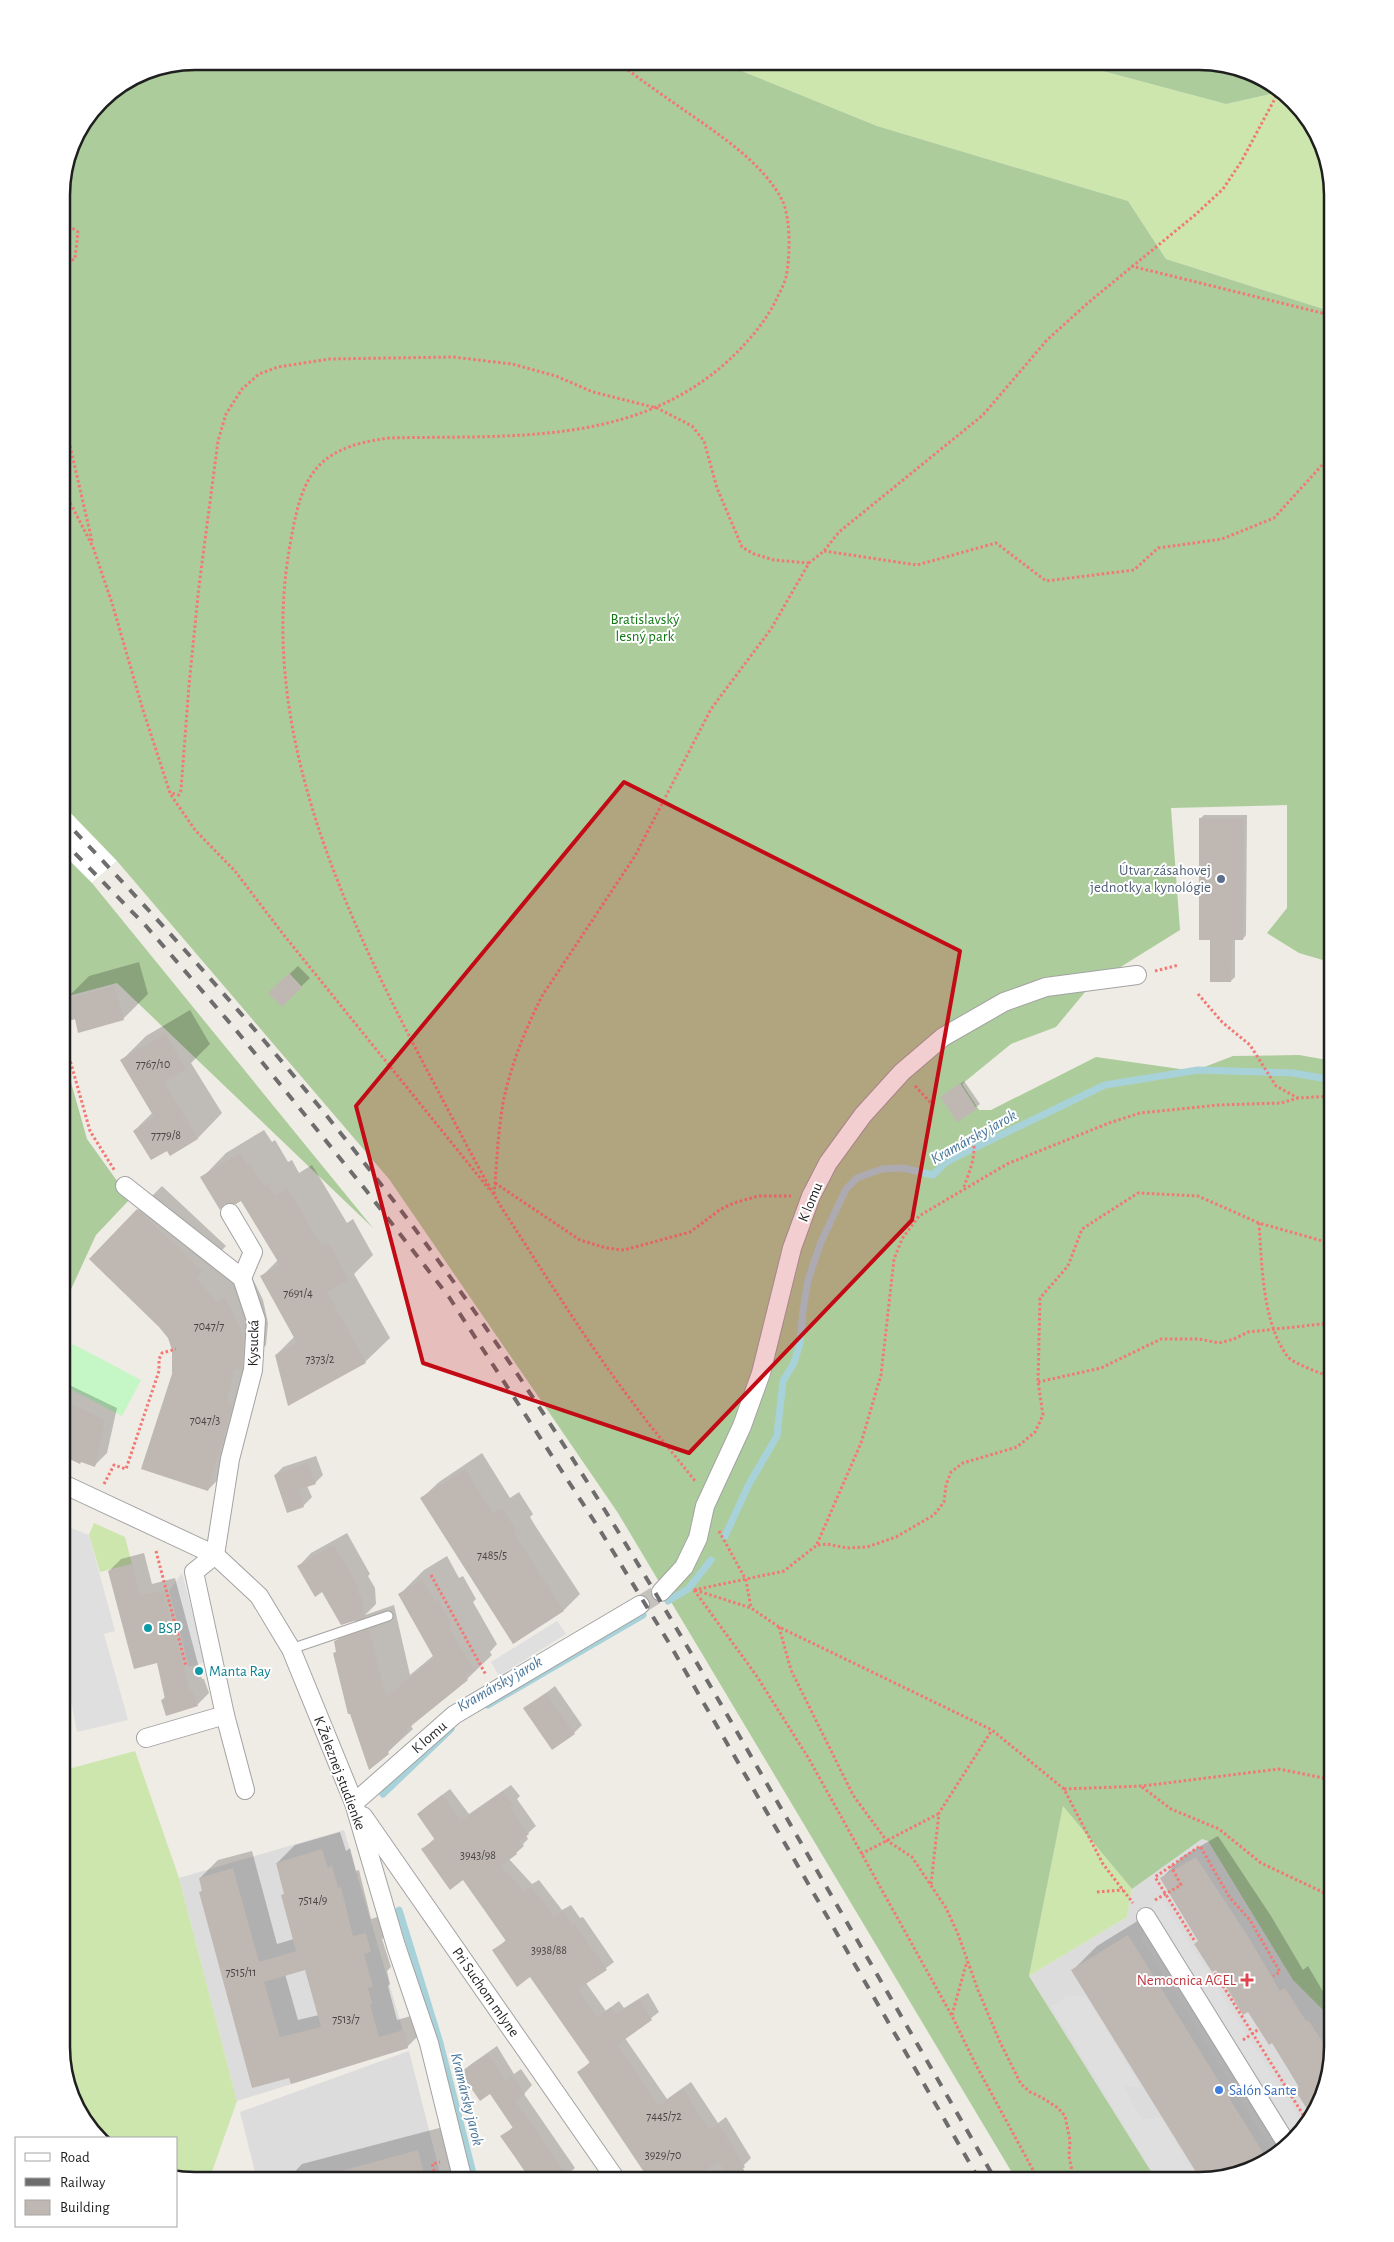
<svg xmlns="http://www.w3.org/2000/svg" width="1394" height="2242" viewBox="0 0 1394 2242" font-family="'Alegreya Sans',sans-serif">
<rect width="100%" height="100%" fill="#efebe5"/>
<g fill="#dddcdc">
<polygon points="344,1830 408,2048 237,2101 179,1878"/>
<polygon points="1202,1839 1208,1841 1293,1980 1325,2012 1333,2024 1333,2047 1315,2114 1258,2167 1199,2181 1157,2181 1029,1976 1127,1917 1132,1889"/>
<polygon points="409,2051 442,2181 257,2180 240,2112"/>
</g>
<g fill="#cde6ae">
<polygon points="717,61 1069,62 1226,104 1280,92 1319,136 1333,195 1333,312 1166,259 1128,201 877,126"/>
<polygon points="94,1523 125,1537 132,1564 100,1572 89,1535"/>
<polygon points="135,1751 179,1878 237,2101 209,2180 187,2180 176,2177 176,2138 103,2138 75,2106 61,2047 61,1771"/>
<polygon points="1063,1805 1132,1889 1127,1917 1029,1976"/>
</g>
<g fill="#adcc9c">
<polygon points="195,61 717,61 877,126 1128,201 1166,259 1333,312 1333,963 1299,953 1267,933 1287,908 1287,805 1171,808 1180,930 1090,986 1056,1027 1011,1044 962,1084 979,1110 991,1110 1096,1057 1194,1071 1233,1056 1299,1055 1333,1061 1333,2024 1325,2012 1293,1980 1208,1841 1202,1839 1132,1889 1063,1806 1029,1976 1157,2181 1017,2181 618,1513 389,1179 117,861 92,883 373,1228 117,983 61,998 62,187 72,144 101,100 144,71"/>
<polygon points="1069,62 1208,62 1273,84 1280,92 1226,104"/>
<polygon points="61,1047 87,1139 130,1199 96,1235 61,1311"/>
</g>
<polygon fill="#c5f7c6" points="73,1344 141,1380 122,1416 61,1384 61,1365"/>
<g fill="#dfdfdf">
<polygon points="61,1524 89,1535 115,1631 104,1634 128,1720 77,1732 61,1647 61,1630 71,1627 61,1583"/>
<polygon points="182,1573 205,1662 189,1667 169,1591"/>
<polygon points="557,1621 566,1634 499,1676 491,1662"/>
<polygon points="1162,1900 1303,2125 1293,2134 1151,1906"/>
<polygon points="1145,1934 1278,2148 1273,2153 1140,1937"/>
<polygon points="1067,1996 1086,1996 1141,2087 1123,2086 1142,2119 1161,2118 1200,2181 1158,2181 1051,2006"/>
</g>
<polygon fill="#fff" points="61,803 117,861 92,883 61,852"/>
<g fill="#0003" fill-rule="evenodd">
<polygon points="1204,815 1247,815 1246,935 1243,939 1235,939 1235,977 1231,981 1212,939 1200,819"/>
<polygon points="139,962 148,994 123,1019 75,1018 65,1000 89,976"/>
<polygon points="298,966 310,978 282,1005 278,985"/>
<polygon points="190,1010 210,1044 191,1063 222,1113 198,1138 170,1154 167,1149 134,1131 153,1112 122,1060 146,1036"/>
<polygon points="964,1081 980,1104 958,1121 946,1094"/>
<polygon points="264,1130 272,1142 275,1140 288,1162 292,1160 299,1173 312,1165 347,1223 353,1219 373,1255 354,1274 390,1338 365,1362 276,1355 295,1336 261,1277 278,1260 241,1200 202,1178 226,1153"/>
<polygon points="162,1186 226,1246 219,1253 250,1273 263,1300 268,1323 266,1345 255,1355 232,1465 208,1490 173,1375 174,1350 138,1210"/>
<polygon points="61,1381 117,1408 107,1453 94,1466 61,1454"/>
<polygon points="482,1453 510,1498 519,1492 533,1514 530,1517 536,1527 580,1594 563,1611 422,1498 439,1482"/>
<polygon points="316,1456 323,1475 315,1483 307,1486 312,1497 303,1506 275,1475 283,1467"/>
<polygon points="347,1533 370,1574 368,1576 375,1588 376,1604 365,1615 394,1605 410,1675 434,1655 399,1595 424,1570 447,1556 459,1578 463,1576 476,1599 473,1602 497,1644 490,1652 492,1655 467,1679 422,1716 411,1726 413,1729 370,1768 335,1653 337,1651 335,1642 358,1618 323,1590 299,1566 311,1553"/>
<polygon points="144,1553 152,1584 175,1578 202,1679 204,1679 209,1693 197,1705 162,1700 166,1696 158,1662 109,1571 121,1559"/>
<polygon points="555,1686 582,1725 574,1733 525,1709"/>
<polygon points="511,1785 520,1796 517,1799 536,1826 526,1835 528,1839 523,1844 524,1846 509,1859 532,1884 539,1880 562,1910 571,1905 580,1918 583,1917 614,1962 586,1983 606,2011 619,2001 624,2008 648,1993 659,2012 625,2038 667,2099 691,2082 718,2123 726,2117 751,2158 742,2167 751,2181 652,2181 578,2073 590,2062 531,1975 494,1951 506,1940 464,1878 423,1849 435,1838 418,1814 426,1807 450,1789 469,1814"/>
<path d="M340,1832l6,19 4,-3 6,23 3,-1 12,49 13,-4 5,18 -7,6 9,28 -4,4 3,13 -2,2 9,34 24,-7 4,16 -18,18 -115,36 -92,-190 3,-3 -3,-12 18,-18 34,-9 25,93 17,-5 -11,-44 2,-2 -8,-30 18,-18zM306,1968l13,47 -21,5 -13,-46z"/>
<polygon points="1218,1836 1271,1916 1303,1970 1308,1966 1328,2000 1330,1999 1333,2003 1333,2047 1315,2114 1272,2041 1199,1940 1161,1879 1183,1856"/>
<polygon points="1152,1912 1292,2135 1258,2167 1202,2180 1072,1971 1097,1946"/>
<polygon points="497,2046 514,2074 521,2069 532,2085 524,2094 575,2168 561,2181 531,2181 502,2137 513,2127 490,2093 462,2073 470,2065"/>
<polygon points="443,2127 457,2181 286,2181 302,2164"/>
</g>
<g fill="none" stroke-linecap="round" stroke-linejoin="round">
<g stroke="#a8d2da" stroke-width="7">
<polyline points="61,1240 65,1231 61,1218"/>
<polyline points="725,1536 749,1484 777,1436 783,1381 794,1363 800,1343 803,1310 808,1280 821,1242 846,1189 857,1178 882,1169 903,1168 933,1175 945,1163 966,1152 1105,1085 1198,1070 1293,1073 1333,1080"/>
<polyline points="668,1601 688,1589 711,1560"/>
<polyline points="488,1705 643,1615"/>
<polyline points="383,1794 451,1729"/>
<polyline points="399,1910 440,2043 475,2181"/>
</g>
</g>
<g fill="#bfb7b2" fill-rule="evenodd">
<polygon points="1199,818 1244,818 1243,940 1232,940 1231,982 1210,982 1210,940 1199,940"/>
<polygon points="289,973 302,987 282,1007 268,993"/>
<polygon points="114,986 124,1020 78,1033 75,1019 69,1021 64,1000"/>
<polygon points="165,1033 186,1069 164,1082 198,1139 170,1156 167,1151 151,1160 133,1131 154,1117 120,1060"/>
<polygon points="960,1083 977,1109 957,1122 940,1097"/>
<polygon points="240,1153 247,1165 250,1163 263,1186 267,1184 275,1196 287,1188 322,1246 328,1243 349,1280 327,1292 366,1363 288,1406 275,1355 297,1343 260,1276 280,1265 241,1201 236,1204 225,1204 220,1210 200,1177"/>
<polygon points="137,1209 203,1271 196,1278 218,1303 225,1297 239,1325 243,1340 242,1368 242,1371 234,1369 227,1401 233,1404 208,1491 141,1469 172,1374 172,1350 168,1338 159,1327 89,1259"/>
<polygon points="61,1399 105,1420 95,1467 81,1462 80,1464 61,1455"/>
<polygon points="308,1463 316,1484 298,1490 304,1507 287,1513 274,1475"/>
<polygon points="465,1469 493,1513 502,1508 517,1532 513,1532 520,1543 564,1611 513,1644 420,1498"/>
<polygon points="334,1545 359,1588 356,1589 363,1601 364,1618 341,1625 322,1592 315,1597 297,1566"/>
<polygon points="132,1564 140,1595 163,1590 190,1691 192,1690 198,1706 166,1716 161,1700 165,1699 157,1663 134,1669 108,1571"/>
<polygon points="422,1580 435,1601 438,1600 452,1624 449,1627 474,1670 465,1676 468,1680 406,1730 407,1732 388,1752 389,1754 369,1770 350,1714 348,1714 333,1653 336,1652 334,1641 369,1629 386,1697 434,1658 398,1594"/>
<polygon points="546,1693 575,1734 552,1750 523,1708"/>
<polygon points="503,1791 513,1805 510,1807 529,1834 518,1842 522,1847 516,1852 517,1854 501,1866 524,1891 531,1886 554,1917 563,1911 572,1925 574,1923 607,1970 578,1989 597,2017 611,2007 616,2015 640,1999 652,2020 617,2045 659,2106 683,2089 710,2130 718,2124 745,2167 729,2178 718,2161 690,2181 650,2181 577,2072 590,2063 530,1977 517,1987 492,1950 506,1941 492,1921 463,1880 450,1890 421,1849 435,1840 417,1814 442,1795 461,1821"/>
<path d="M322,1849l6,19 4,-3 6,23 3,-1 12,49 13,-3 5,19 -7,2 9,33 -5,1 4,16 -2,1 9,32 24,-7 5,18 -117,36 -2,-6 -37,10 -53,-196 3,-1 -3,-13 34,-10 26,94 37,-11 -15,-56 3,-1 -8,-31zM305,1970l16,57 -41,10 -16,-55z"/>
<polygon points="1196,1857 1249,1938 1280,1991 1285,1988 1306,2021 1308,2020 1331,2054 1315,2114 1312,2117 1295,2090 1299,2087 1272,2043 1269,2045 1248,2012 1243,2015 1216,1970 1212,1972 1194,1944 1198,1941 1160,1878"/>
<polygon points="1128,1935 1267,2159 1258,2167 1201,2180 1071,1970"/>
<polygon points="488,2054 506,2081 513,2076 525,2094 515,2101 571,2181 532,2181 500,2136 513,2128 490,2094 480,2101 460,2072"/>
<polygon points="418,2150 426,2181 327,2181 326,2175"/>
</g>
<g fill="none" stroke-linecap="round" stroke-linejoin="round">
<polyline stroke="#c5c2bd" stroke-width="18" stroke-dasharray="18 9" stroke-linecap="butt" points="640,1605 661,1592"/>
<g stroke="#a3a3a3" stroke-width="11">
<polyline id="service" points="291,1649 388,1616"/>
</g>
<g stroke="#a3a3a3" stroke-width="20">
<g id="minor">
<polyline points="125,1186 242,1278 256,1320 253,1370 230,1459 215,1555 194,1572 225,1715 146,1738"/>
<polyline points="230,1213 253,1252 242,1278"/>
<polyline points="61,1483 215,1555 259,1596 291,1649 354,1803 396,1946 429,2043 463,2181"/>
<polyline points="661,1592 684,1567 698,1538 705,1506 742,1426 761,1373 792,1248 811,1196 828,1163 863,1115 902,1072 943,1037 1004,1002 1046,987 1137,975"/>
<polyline points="225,1715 245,1790"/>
<polyline points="354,1803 454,1715 640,1605"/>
<polyline points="363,1816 617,2181"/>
<polyline points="1146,1917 1285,2141"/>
</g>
</g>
<g stroke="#f27873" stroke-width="3" stroke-dasharray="2.5 2.5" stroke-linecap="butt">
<path d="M616,61c22,17 45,33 68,49 34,24 80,53 99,92 8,18 7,57 3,75 -2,8 -6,15 -9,21 -11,24 -30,45 -49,63 -95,86 -220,74 -339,77 -79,10 -88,42 -100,113 -30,181 56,364 138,519 22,41 43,83 66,123 12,21 26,41 39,62 32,49 63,98 99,145 20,28 43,54 64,81"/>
<polyline points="1206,62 1218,65"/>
<polyline points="62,263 75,259 78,232 62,221"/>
<polyline points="1131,266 1326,314 1333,318"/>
<polyline points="61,407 92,541"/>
<polyline points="61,485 93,547 112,603 143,710 170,793 179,795 181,790 189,685 199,586 218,441 226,414 242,389 259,374 278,367 329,359 453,357 512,364 556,376 593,392 657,408 692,426 704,441 717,488 742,547 754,554 774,560 809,563"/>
<polyline points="824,551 917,565 996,543 1046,581 1134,570 1158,548 1222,539 1274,518 1333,453"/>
<polyline points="171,795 195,830 235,871 283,934 489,1189"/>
<polyline points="1155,971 1179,965"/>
<polyline points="1198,994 1222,1022 1250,1045 1276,1086 1298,1098 1333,1096"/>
<polyline points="61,1028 90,1131 115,1171"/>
<polyline points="915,1086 931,1103"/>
<polyline points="495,1183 580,1240 606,1248 624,1250 690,1232 721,1209 734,1203 758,1196 791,1196"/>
<path d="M964,1187c5,-15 15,-36 7,-52"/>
<path d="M494,1194c3,-32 4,-65 10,-96 8,-36 22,-70 38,-102l93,-140 76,-147 60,-80 38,-66 15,-12 15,-19 144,-117 64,-75 42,-38 106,-87 28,-26 18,-27 38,-71"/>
<path d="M1259,1223c3,41 3,100 29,134 6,7 35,17 45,21"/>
<polyline points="1038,1382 1101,1368 1161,1339 1199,1339 1219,1343 1234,1339 1248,1332 1322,1324 1333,1321"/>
<polyline points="104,1484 114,1465 126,1469 159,1371 159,1359 162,1353 176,1349"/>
<polyline points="719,1531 746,1580 751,1608"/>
<polyline points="817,1544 861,1443 881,1375 894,1259 902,1239 919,1216 1007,1164 1109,1123 1140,1113 1218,1105 1281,1103 1298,1098"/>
<polyline points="156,1551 186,1666"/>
<polyline points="431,1575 486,1675"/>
<polyline points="694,1590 784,1571 817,1545 827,1544 847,1548 867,1547 896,1537 934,1515 944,1502 946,1485 951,1472 963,1463 1017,1447 1035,1432 1043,1415 1038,1382 1040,1298 1068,1266 1082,1229 1138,1193 1198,1196 1259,1223 1333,1244"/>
<polyline points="694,1590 756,1675 809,1759 952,2016 976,2065 1039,2181"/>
<polyline points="695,1590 751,1608 779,1627 992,1730 1064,1789 1103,1864 1133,1903"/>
<polyline points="779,1627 791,1670 853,1795 886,1840 912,1857 946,1908 958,1934 978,1990 1000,2042 1021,2084 1030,2092 1041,2097 1058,2108 1065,2116 1070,2140 1069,2156 1074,2181"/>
<polyline points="1142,1787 1171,1809 1219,1829 1261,1863 1333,1897"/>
<polyline points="1064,1789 1142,1786 1279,1769 1333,1780"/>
<polyline points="861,1854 938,1814"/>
<polyline points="931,1884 939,1813 992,1730"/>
<polyline points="1097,1892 1123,1890"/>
<polyline points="1155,1900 1181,1885 1171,1866"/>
<polyline points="1194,1940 1155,1877 1200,1846 1230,1898 1250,1920 1280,1972 1273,1976"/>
<polyline points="1215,1973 1307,2121"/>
<polyline points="952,2015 967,1961"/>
<polyline points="1243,2040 1259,2029"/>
<polyline points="437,2181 432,2164 440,2162"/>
</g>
<use href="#service" stroke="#fff" stroke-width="9"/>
<use href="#minor" stroke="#fff" stroke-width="18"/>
<g stroke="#6d6d6d" stroke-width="4" stroke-dasharray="10 10" stroke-linecap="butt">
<path d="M61,817c142,148 278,304 397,471 113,159 212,327 309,496 76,132 153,264 229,397"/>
<polyline points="61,839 146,926 236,1030 365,1189 449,1297 598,1527 669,1643 980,2181"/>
</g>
</g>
<path fill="#c30b16" fill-opacity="0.2" stroke="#c30b16" stroke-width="4" stroke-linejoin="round" d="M624,782l336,169 -48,269 -223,233 -266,-90 -67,-257z"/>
<circle fill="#5c6f8a" stroke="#fff" stroke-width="2" cx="1221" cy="879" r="5"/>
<g fill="#0f9aa8" stroke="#fff" stroke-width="2">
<circle cx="148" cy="1628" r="5"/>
<circle cx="199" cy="1671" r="5"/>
</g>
<path fill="#e0444e" stroke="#fff" stroke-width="2" d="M1244.5 1972.5h5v5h5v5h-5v5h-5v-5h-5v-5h5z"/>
<circle fill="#3f7fe0" stroke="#fff" stroke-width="2" cx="1219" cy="2090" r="5"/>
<g text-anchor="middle" stroke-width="4" stroke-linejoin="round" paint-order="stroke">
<g font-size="12" fill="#474544">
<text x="153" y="1068">7767/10</text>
<text x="166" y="1139">7779/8</text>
<text x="298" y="1297">7691/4</text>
<text x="209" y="1330">7047/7</text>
<text x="320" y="1363">7373/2</text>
<text x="205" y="1424">7047/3</text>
<text x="492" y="1559">7485/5</text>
<text x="478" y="1859">3943/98</text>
<text x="313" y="1904">7514/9</text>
<text x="549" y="1954">3938/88</text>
<text x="241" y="1976">7515/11</text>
<text x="346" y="2023">7513/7</text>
<text x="664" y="2120">7445/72</text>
<text x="663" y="2159">3929/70</text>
</g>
<g font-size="15" fill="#117814" stroke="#fff">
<text x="645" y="624">Bratislavský<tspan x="645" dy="17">lesný park</tspan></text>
</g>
<g font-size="15" fill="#4e5e75" stroke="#fff" text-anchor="end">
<text x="1211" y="875">Útvar zásahovej<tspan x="1211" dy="17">jednotky a kynológie</tspan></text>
</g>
<g font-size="15" fill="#1f1f1f" stroke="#fff">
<text transform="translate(810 1202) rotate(-67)" y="5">K lomu</text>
<text transform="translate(253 1343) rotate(-89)" y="5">Kysucká</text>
<text transform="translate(429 1737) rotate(-41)" y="5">K lomu</text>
<text transform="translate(340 1773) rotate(69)" y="5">K Železnej studienke</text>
<text transform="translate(486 1992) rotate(55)" y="5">Pri Suchom mlyne</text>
</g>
<g font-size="15" fill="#0d838f" stroke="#fff" text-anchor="start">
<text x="158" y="1633">BSP</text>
<text x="209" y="1676">Manta Ray</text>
</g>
<g font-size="15" fill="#be3a42" stroke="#fff" text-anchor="end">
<text x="1236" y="1985">Nemocnica AGEL</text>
</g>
<g font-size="15" fill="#366cbe" stroke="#fff" text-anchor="start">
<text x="1229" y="2095">Salón Sante</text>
</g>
<g font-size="16" font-style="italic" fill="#4a779b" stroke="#fff">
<text transform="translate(973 1136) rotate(-29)" y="6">Kramársky jarok</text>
<text transform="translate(499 1683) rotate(-30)" y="6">Kramársky jarok</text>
<text transform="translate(468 2099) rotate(76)" y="6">Kramársky jarok</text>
</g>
</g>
<path d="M0 0H1394V2242H0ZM195 70H1199A125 125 0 0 1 1324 195V2047A125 125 0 0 1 1199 2172H195A125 125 0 0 1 70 2047V195A125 125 0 0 1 195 70Z" fill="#fff" fill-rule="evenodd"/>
<path fill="none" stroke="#1f1f1f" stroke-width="2.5" d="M195 70H1199A125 125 0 0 1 1324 195V2047A125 125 0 0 1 1199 2172H195A125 125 0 0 1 70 2047V195A125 125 0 0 1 195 70Z"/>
<rect x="15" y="2137" width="162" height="90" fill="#ffffff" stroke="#a5a5a5"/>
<rect x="25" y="2153" width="25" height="8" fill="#ffffff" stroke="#a5a5a5"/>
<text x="60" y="2162" font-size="15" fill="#1f1f1f">Road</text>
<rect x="25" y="2178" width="25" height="8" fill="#6d6d6d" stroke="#a5a5a5"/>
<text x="60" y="2187" font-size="15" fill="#1f1f1f">Railway</text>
<rect x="25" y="2200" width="25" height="15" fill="#bfb7b2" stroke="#a5a5a5"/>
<text x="60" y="2212" font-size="15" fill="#1f1f1f">Building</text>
</svg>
